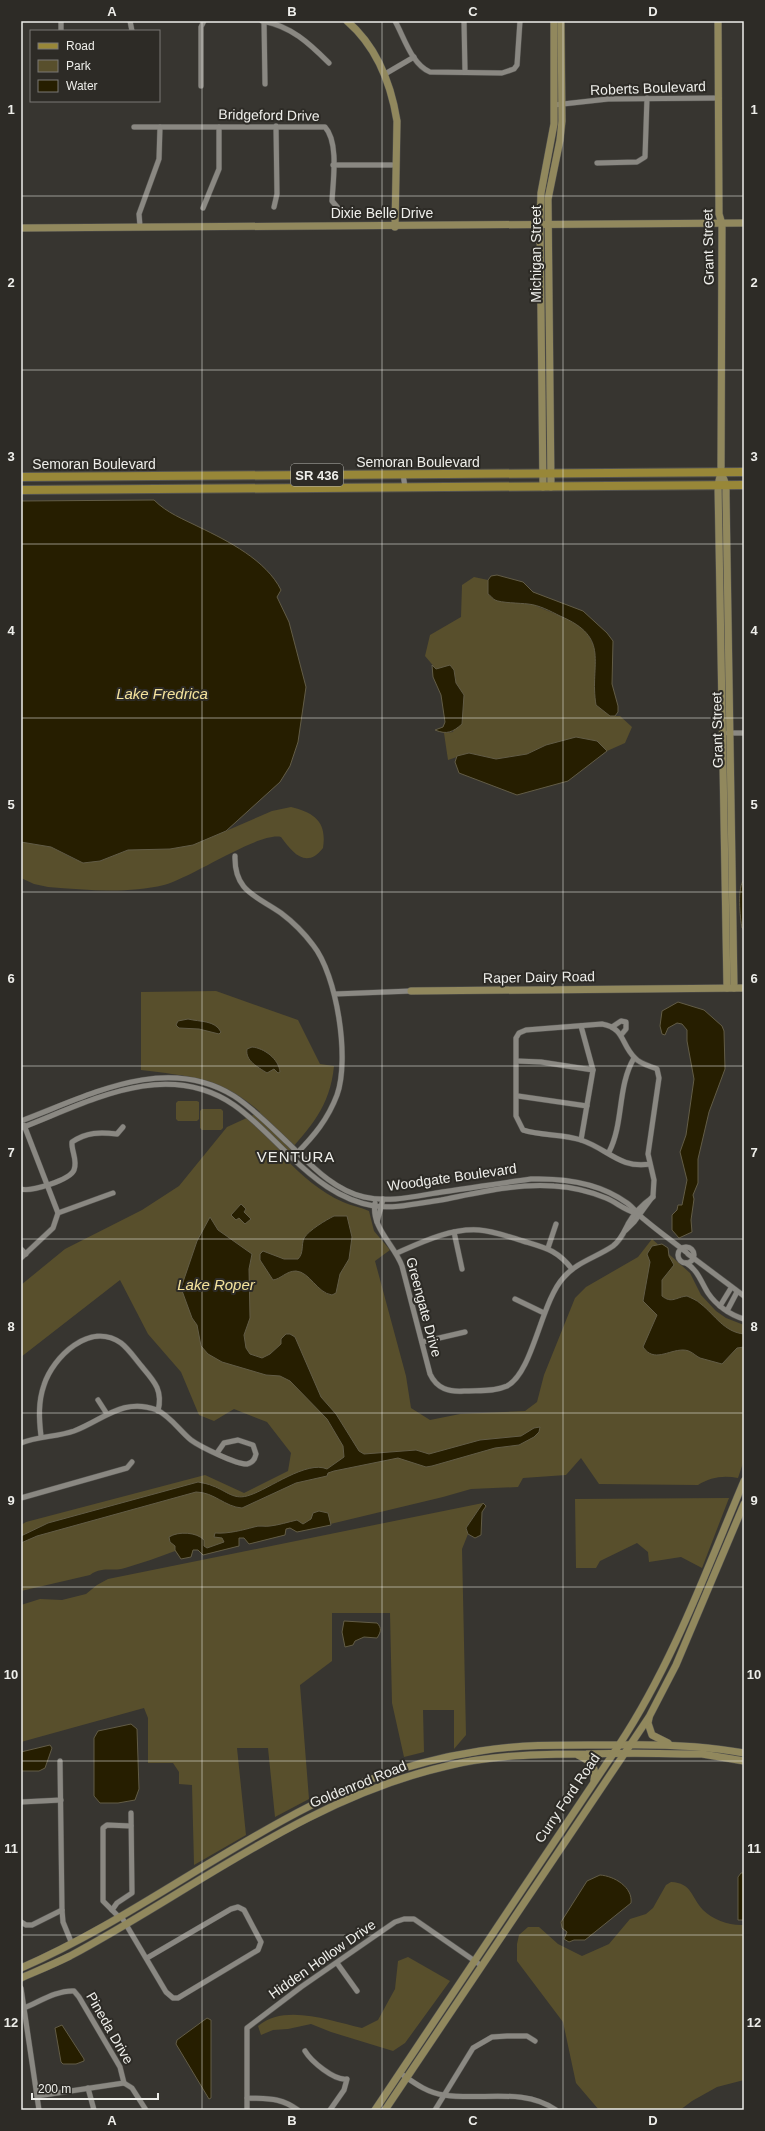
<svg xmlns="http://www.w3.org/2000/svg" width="765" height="2131" viewBox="0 0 765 2131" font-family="Helvetica,sans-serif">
<rect width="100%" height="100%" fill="#373530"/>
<g fill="#584f2c">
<polygon points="474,577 488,580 488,594 495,600 534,605 577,623 587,632 595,649 596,676 594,691 610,716 620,716 632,727 625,743 607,751 597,741 589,740 546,745 527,754 496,759 469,753 448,760 444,733 453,732 464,695 456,683 454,670 436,669 425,656 430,635 461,617 462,585"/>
<path d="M291,807c24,6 36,15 32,41 -17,22 -31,4 -42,-11 -23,-5 -88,40 -117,48 -37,9 -78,5 -116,2l-14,-3 -13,-6v-36l30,5 25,13 24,1 28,-11 84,-13 60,-26z"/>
<path d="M216,991l82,29 22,44 14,2c-4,41 -24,62 -50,91 17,18 36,35 59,45 8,4 18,5 26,9l5,20 16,19 -15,11 31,115 5,32 19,12 30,-6 65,-3 12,-9 7,-27 31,-77 11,-11 52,-30 14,-18 38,34 11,22 15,16 10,7 18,7v135l-6,18c-14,-3 -28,-1 -40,7l-99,-1 -18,-26 -15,17 -43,3 -5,9 -47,2 -28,8 -146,35 -7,-4 -4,1 -1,6 -36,9 -5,-6h-5v8l-36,9 -5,-5h-5l-2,7 -10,2 -6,-8c-16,6 -33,12 -50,17 -14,4 -22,-2 -35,7l-69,16v-66l5,-3 179,-47 39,18 44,-22 3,-18 -24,-31 -33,-13 -20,12 -15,-6 -18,-43 -33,-38 -28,-54 -99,77v-72l44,-36 77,-39 37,-24 48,-59 33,-15c-38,-34 -71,-36 -119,-42v-78z"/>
<polygon points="178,1101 197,1101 199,1102 199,1119 197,1121 178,1121 176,1119 176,1103"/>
<polygon points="202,1109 221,1109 223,1111 223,1128 221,1130 202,1130 200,1128 200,1111"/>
<polygon points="729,1498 702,1568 681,1557 649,1562 648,1552 637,1543 600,1561 596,1568 576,1568 575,1499"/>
<polygon points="483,1503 466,1528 468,1534 462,1549 466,1735 454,1749 454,1710 423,1710 424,1752 404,1757 392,1703 390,1613 332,1613 332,1661 300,1685 309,1799 275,1817 268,1748 237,1748 246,1835 194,1865 192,1785 179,1784 179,1772 173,1763 148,1763 148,1718 144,1708 21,1742 21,1605 40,1599 62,1600 86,1594 97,1585 108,1579"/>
<path d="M671,1882c21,1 20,15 32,28 10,10 27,16 41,15v155l-27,7 -25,14 -12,9h-81l-23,-27 -13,-61 -46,-61v-17l2,-9 9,-8h11l19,17 24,12 27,-12 21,-25 16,-5 7,-6 13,-23z"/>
<path d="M408,1957l42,24 -45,62 -12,8 -62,-19 -20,-8 -23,5 -15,1 -12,5 -3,-9c27,-23 73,-5 104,2l16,-8 17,-31 3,-28z"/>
</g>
<g fill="#261e00" stroke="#625c46">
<path d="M154,500c13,13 29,19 45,27 29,14 67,33 82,63l-4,7 12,25 17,65 -8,55 -8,24 -10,16 -54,49 -33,14 -23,4 -42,1 -28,11 -17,2 -32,-16 -30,-5v-341z"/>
<path d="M497,575l26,7 10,10 50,19 24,22 6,8 -1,43 6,22v6l-3,4h-5l-14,-11c-7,-42 16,-67 -36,-89 -10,-5 -21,-11 -32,-12 -8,-1 -27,-1 -33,-4 -2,-1 -5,-5 -7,-6v-14l3,-4z"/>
<path d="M432,665l4,4 14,-4 4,5 2,13 8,12 -2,29c-9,8 -15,11 -27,6l8,-3 2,-5 -4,-27 -8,-18z"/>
<polygon points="576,737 597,741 607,751 568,781 517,795 459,773 455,762 457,756 469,753 496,759 527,754 546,745"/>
<path d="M744,880v48h-2c-2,-10 -5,-42 2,-48z"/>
<polygon points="678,1002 704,1010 722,1026 724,1031 725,1069 709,1112 698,1159 698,1183 693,1195 694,1199 691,1220 692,1232 679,1238 672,1230 672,1215 677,1210 678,1205 682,1205 687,1180 680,1152 686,1135 694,1079 687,1041 687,1030 682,1024 677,1023 668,1028 665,1035 662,1034 660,1026 662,1011"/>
<path d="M188,1019c12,3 27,1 33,13l-2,2 -20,-5 -20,-1 -3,-3 2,-4z"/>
<path d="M252,1047c12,1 27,12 28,25l-2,1 -4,-4 -7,4c-9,-6 -22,-12 -20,-24z"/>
<polygon points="241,1204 246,1209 244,1212 251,1219 245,1224 239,1218 236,1220 231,1215"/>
<path d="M334,1216h13l5,21 -3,22 -9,15 -4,19 -4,2c-15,-2 -22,-23 -36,-24 -10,0 -15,8 -23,9l-13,-20v-6l3,-3 21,8h14c6,-6 3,-14 6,-21 5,-8 22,-18 30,-22z"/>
<path d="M210,1217l8,13 34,24 -3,15 1,49 -6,17 2,13 4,6 12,4 8,-4 11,-10v-5l5,-5h4l5,3 26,60 15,17 23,37 5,3 52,-4 13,4 51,-14 41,-4 13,-8 6,-1 -1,5 -5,5 -15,8 -24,3 -63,18 -6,1 -28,-9 -64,13 -6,2 -1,3 -31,7 -54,25c-17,-1 -28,-16 -46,-16l-159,44 -16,7v-7l27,-13 150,-41c5,1 11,2 15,4 14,5 21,15 37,9 19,-6 57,-35 77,-26l17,-12 -1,-11 -16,-27 -37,-38 -10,-5 -14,-1 -44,-13 -14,-8 -7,-8 -4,-21 -5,-7 -11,-30 16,-47z"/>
<path d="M662,1244l6,4 1,8 5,9 -12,15v16c10,8 14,1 25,0 4,2 10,4 14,8 14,11 23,28 43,30v13l-7,1 -15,16c-7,-2 -15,-4 -22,-6 -6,-3 -9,-8 -17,-8 -15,0 -29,13 -40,-3l14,-32 -14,-14 7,-39 -3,-8 5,-8z"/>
<polygon points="483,1503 486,1506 482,1512 481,1535 475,1538 468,1534 466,1528"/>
<path d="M319,1511l9,2 3,12 -34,7 -7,-4 -4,1 -1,6 -36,9 -5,-6h-5v8l-36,9 -5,-5h-5l-2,7 -10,2 -6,-9v-4l-5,-4 -1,-5c9,-6 28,-5 35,3v6l3,2 17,-6 -2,-4 -8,-1 1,-4c13,1 28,-3 39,-6 5,-2 11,0 16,-1 9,-1 18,-4 27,-6l6,4 8,-5 2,-6z"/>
<path d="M344,1621l33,2c5,5 4,9 0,15l-13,-1 -9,4 -2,4 -8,2 -3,-15z"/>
<polygon points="131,1724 137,1729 139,1789 135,1800 118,1803 100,1803 94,1796 94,1738 98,1731"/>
<polygon points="50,1745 52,1748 45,1768 39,1771 21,1771 21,1752"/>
<polygon points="741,1873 744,1873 744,1920 738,1920 738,1877"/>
<path d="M600,1875c14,1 33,12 31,28l-46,37h-11l-5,2 -5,-3 3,-7 -5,-4 -1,-6 26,-41z"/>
<polygon points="207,2018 211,2020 211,2098 209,2099 176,2044 177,2040"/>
<polygon points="62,2025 84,2059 84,2061 76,2064 63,2064 61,2062 55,2028"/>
</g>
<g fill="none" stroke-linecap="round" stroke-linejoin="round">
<g stroke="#54534f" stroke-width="6">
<g id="street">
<polyline points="61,21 61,31"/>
<polyline points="130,21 132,31"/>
<path d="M262,21c29,5 47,22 67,42"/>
<polyline points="264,21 265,84"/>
<path d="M395,21c9,16 17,44 35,51l72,1 12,-4 3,-4 3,-44"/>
<polyline points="464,21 465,71"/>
<polyline points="385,74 414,57"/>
<polyline points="201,86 201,27 204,21"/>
<polyline points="554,105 608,99 719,98"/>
<path d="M134,127h191c14,15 8,54 7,74l6,7"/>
<polyline points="597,163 637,162 645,157 647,98"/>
<polyline points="333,165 396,165"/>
<polyline points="274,207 277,194 276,126"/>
<polyline points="203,208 219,169 219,127"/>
<polyline points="140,226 139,214 159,159 160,127"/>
<polyline points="403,474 405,487"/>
<polyline points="728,733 744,733"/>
<path d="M235,856c-1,36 22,40 46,57 12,9 23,20 32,32 24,30 37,114 24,150 -9,24 -23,41 -41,59"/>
<polyline points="335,994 411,991"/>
<polyline points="581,1026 593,1070 581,1140"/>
<polyline points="612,1027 621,1021 626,1022 626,1029 621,1035"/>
<polyline points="517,1061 541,1062 593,1070"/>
<polyline points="518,1096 587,1106"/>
<path d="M21,1121c67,-25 144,-68 213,-25 20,13 37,31 54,47 22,21 45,47 76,54 25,6 52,-1 78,-5 29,-4 59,-9 89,-13 33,-1 69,4 96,24 7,5 11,12 18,17 13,11 27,21 41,32"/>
<path d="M21,1128c68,-26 144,-70 213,-23 20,14 37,33 55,50 24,23 50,45 85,51 21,3 45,-3 67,-6 36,-7 76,-17 113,-14 17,1 35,5 52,12 10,4 18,12 30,15"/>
<path d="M609,1152c15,-29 8,-65 25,-94"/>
<path d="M21,1189c10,3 49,-9 53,-19 4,-10 -3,-19 -2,-28 15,-10 28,-10 45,-8l6,-7"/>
<path d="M375,1203c-4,25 19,41 27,63l28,108c7,15 19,18 34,17 14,-1 30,1 43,-5 26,-13 34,-85 57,-109 13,-15 33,-20 49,-31 8,-6 11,-14 15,-22 6,-11 15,-20 25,-27"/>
<polyline points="58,1213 113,1193"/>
<polyline points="377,1222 383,1199"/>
<path d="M626,1230l8,-8 19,-26 1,-16 -6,-26 11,-76 -2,-9c-7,-3 -17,-5 -22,-11 -14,-13 -10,-30 -33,-34l-76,6 -7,3 -3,5v78l7,14c19,6 40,4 58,10 27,9 39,29 69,24"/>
<polyline points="454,1232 462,1269"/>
<circle cx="686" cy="1255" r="8"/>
<polyline points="548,1248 556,1224"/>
<polyline points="21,1249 26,1254"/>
<path d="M397,1253c25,-11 54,-25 82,-23 15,1 30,7 44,11 23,7 34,9 49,28"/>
<polyline points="688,1254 744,1296"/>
<polyline points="21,1258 53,1228 58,1213 24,1125"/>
<path d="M686,1263c12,7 15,19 22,30 8,12 22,22 36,26"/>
<polyline points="515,1299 544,1313"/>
<polyline points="720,1306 731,1288"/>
<polyline points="727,1311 737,1292"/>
<polyline points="422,1342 465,1332"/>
<polyline points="98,1400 107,1414"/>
<path d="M41,1436c-2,-17 -3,-34 3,-51 9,-28 46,-64 77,-42 8,6 15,17 22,25 12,14 20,23 15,43"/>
<path d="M21,1443c17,-7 36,-6 53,-12 29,-11 49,-34 83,-21 13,6 23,21 34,30 8,6 46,25 56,24 5,-1 8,-5 9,-10l-3,-9 -15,-5 -14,3 -7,10"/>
<polyline points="21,1498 127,1468 132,1462"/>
<polyline points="60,1761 62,1910 63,1922 72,1944"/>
<polyline points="21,1802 61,1800"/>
<polyline points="112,1910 117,1903 132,1893 131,1813"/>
<polyline points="121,1916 166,1992 173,1998 178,1998 258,1950 261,1942 244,1910 238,1907 231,1909 147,1958"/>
<polyline points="119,1917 103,1901 103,1828 107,1825 131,1826"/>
<polyline points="21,1922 26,1925 32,1925 62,1910"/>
<polyline points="337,1963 357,1991"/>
<polyline points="21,1988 39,2110"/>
<path d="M24,2008c15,-6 33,-18 50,-17l5,6 41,70 4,16"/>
<path d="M305,2051c6,10 29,30 42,28l-3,11 -14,20"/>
<path d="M400,2073c13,9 27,20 44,22 37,6 79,-8 112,15"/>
<polyline points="88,2088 94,2110"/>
<polyline points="37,2096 124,2083 132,2088 146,2110"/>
<path d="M247,2098c21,1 33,-1 51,12"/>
<polyline points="247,2110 247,2028 301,1987 395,1922 404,1919 414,1919 482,1966"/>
<polyline points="435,2110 473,2048 492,2037 507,2036 527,2036 535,2041"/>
</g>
</g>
<g stroke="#54534f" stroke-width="8">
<g id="secondary">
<path d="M347,21c29,25 44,63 50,100l-2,106"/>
<polyline points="718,21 719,214 722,224 721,472 718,485 727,988"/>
<polyline points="21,228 744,223"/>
<polyline points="721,472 726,485 726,495 734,988"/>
<polyline points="543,487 540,225 541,193 554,124 554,21"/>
<polyline points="551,487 548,199 560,140 562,121 561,21"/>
<polyline points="411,991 744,988"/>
<polyline points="649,1718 648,1723 652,1735 668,1743"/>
<path d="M578,1755c12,6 19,10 16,25"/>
<path d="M21,1968c101,-44 190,-112 289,-162 53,-27 110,-46 170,-55 43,-7 88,-6 132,-6 44,-1 88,0 132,8"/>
<path d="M21,1978c16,-7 33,-14 49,-22 124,-66 237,-158 377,-190 46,-11 92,-12 139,-12 32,-1 65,-1 97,0h19l42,7"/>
<path d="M375,2110l244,-365c54,-82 87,-174 125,-264"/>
<polyline points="385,2110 649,1717 676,1665 744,1504"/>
</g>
</g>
<g stroke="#54534f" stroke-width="10">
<g id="primary">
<polyline points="21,477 744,472"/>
<polyline points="21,490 744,485"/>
</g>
</g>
<use href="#street" stroke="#8a8882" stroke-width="5"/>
<use href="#secondary" stroke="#91885d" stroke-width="7"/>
<use href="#primary" stroke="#988738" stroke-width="8"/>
</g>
<path fill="none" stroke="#eeeeea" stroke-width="1" stroke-opacity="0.55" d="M202,21v2089M382,21v2089M563,21v2089M21,196h723M21,370h723M21,544h723M21,718h723M21,892h723M21,1066h723M21,1239h723M21,1413h723M21,1587h723M21,1761h723M21,1935h723"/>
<g text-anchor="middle" stroke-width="4" stroke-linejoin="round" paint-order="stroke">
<rect fill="#2d2b26" stroke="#b4b4af" stroke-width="1" x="291" y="464" width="52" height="22" rx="3"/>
<g font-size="13" font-weight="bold" fill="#eeeeea">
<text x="317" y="480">SR 436</text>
</g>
<g font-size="14" fill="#eeeeea" stroke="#2d2b26">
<text transform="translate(648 88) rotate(-2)" y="5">Roberts Boulevard</text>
<text transform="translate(269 115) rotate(1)" y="5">Bridgeford Drive</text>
<text x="382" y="218">Dixie Belle Drive</text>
<text transform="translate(708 247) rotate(-91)" y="5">Grant Street</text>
<text transform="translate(536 254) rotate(-90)" y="5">Michigan Street</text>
<text x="418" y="467">Semoran Boulevard</text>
<text x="94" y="469">Semoran Boulevard</text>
<text transform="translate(717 730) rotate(-91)" y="5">Grant Street</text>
<text transform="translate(539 977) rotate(-1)" y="5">Raper Dairy Road</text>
<text transform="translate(452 1177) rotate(-8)" y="5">Woodgate Boulevard</text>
<text transform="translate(424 1307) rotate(75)" y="5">Greengate Drive</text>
<text transform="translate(358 1784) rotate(-22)" y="5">Goldenrod Road</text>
<text transform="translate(567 1798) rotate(-56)" y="5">Curry Ford Road</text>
<text transform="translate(322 1959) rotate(-35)" y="5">Hidden Hollow Drive</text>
<text transform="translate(110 2028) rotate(60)" y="5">Pineda Drive</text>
</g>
<g font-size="15" font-style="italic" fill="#f5e39d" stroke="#2d2b26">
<text x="162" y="699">Lake Fredrica</text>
<text x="216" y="1290">Lake Roper</text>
</g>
<g font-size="15" letter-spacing="1" fill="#eeeeea" stroke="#2d2b26">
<text x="296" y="1162">VENTURA</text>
</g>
</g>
<rect width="765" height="2131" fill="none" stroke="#2d2b26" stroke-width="44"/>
<rect x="30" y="30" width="130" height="72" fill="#2d2b26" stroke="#7a7974"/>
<rect x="38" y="43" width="20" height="6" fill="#988738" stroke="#7a7974"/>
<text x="66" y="50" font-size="12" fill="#eeeeea">Road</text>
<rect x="38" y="60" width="20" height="12" fill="#584f2c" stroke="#7a7974"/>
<text x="66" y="70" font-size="12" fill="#eeeeea">Park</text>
<rect x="38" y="80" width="20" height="12" fill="#261e00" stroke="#7a7974"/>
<text x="66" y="90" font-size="12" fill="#eeeeea">Water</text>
<path d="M32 2093v6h126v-6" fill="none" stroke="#eeeeea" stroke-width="2"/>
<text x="38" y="2093" font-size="12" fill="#eeeeea" stroke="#2d2b26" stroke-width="3" paint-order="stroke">200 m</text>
<rect x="22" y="22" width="721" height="2087" fill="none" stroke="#eeeeea" stroke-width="1.5"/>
<g font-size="13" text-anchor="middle" font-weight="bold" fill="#eeeeea">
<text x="112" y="16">A</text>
<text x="292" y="16">B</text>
<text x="473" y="16">C</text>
<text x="653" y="16">D</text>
<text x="11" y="114">1</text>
<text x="754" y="114">1</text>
<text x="11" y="287">2</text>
<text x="754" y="287">2</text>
<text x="11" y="461">3</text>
<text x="754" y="461">3</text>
<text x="11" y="635">4</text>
<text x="754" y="635">4</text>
<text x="11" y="809">5</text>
<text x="754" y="809">5</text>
<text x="11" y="983">6</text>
<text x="754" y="983">6</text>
<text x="11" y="1157">7</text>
<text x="754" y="1157">7</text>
<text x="11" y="1331">8</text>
<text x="754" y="1331">8</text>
<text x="11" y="1505">9</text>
<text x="754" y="1505">9</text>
<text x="11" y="1679">10</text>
<text x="754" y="1679">10</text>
<text x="11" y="1853">11</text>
<text x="754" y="1853">11</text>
<text x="11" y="2027">12</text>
<text x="754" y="2027">12</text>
<text x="112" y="2125">A</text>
<text x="292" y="2125">B</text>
<text x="473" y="2125">C</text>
<text x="653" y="2125">D</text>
</g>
</svg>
